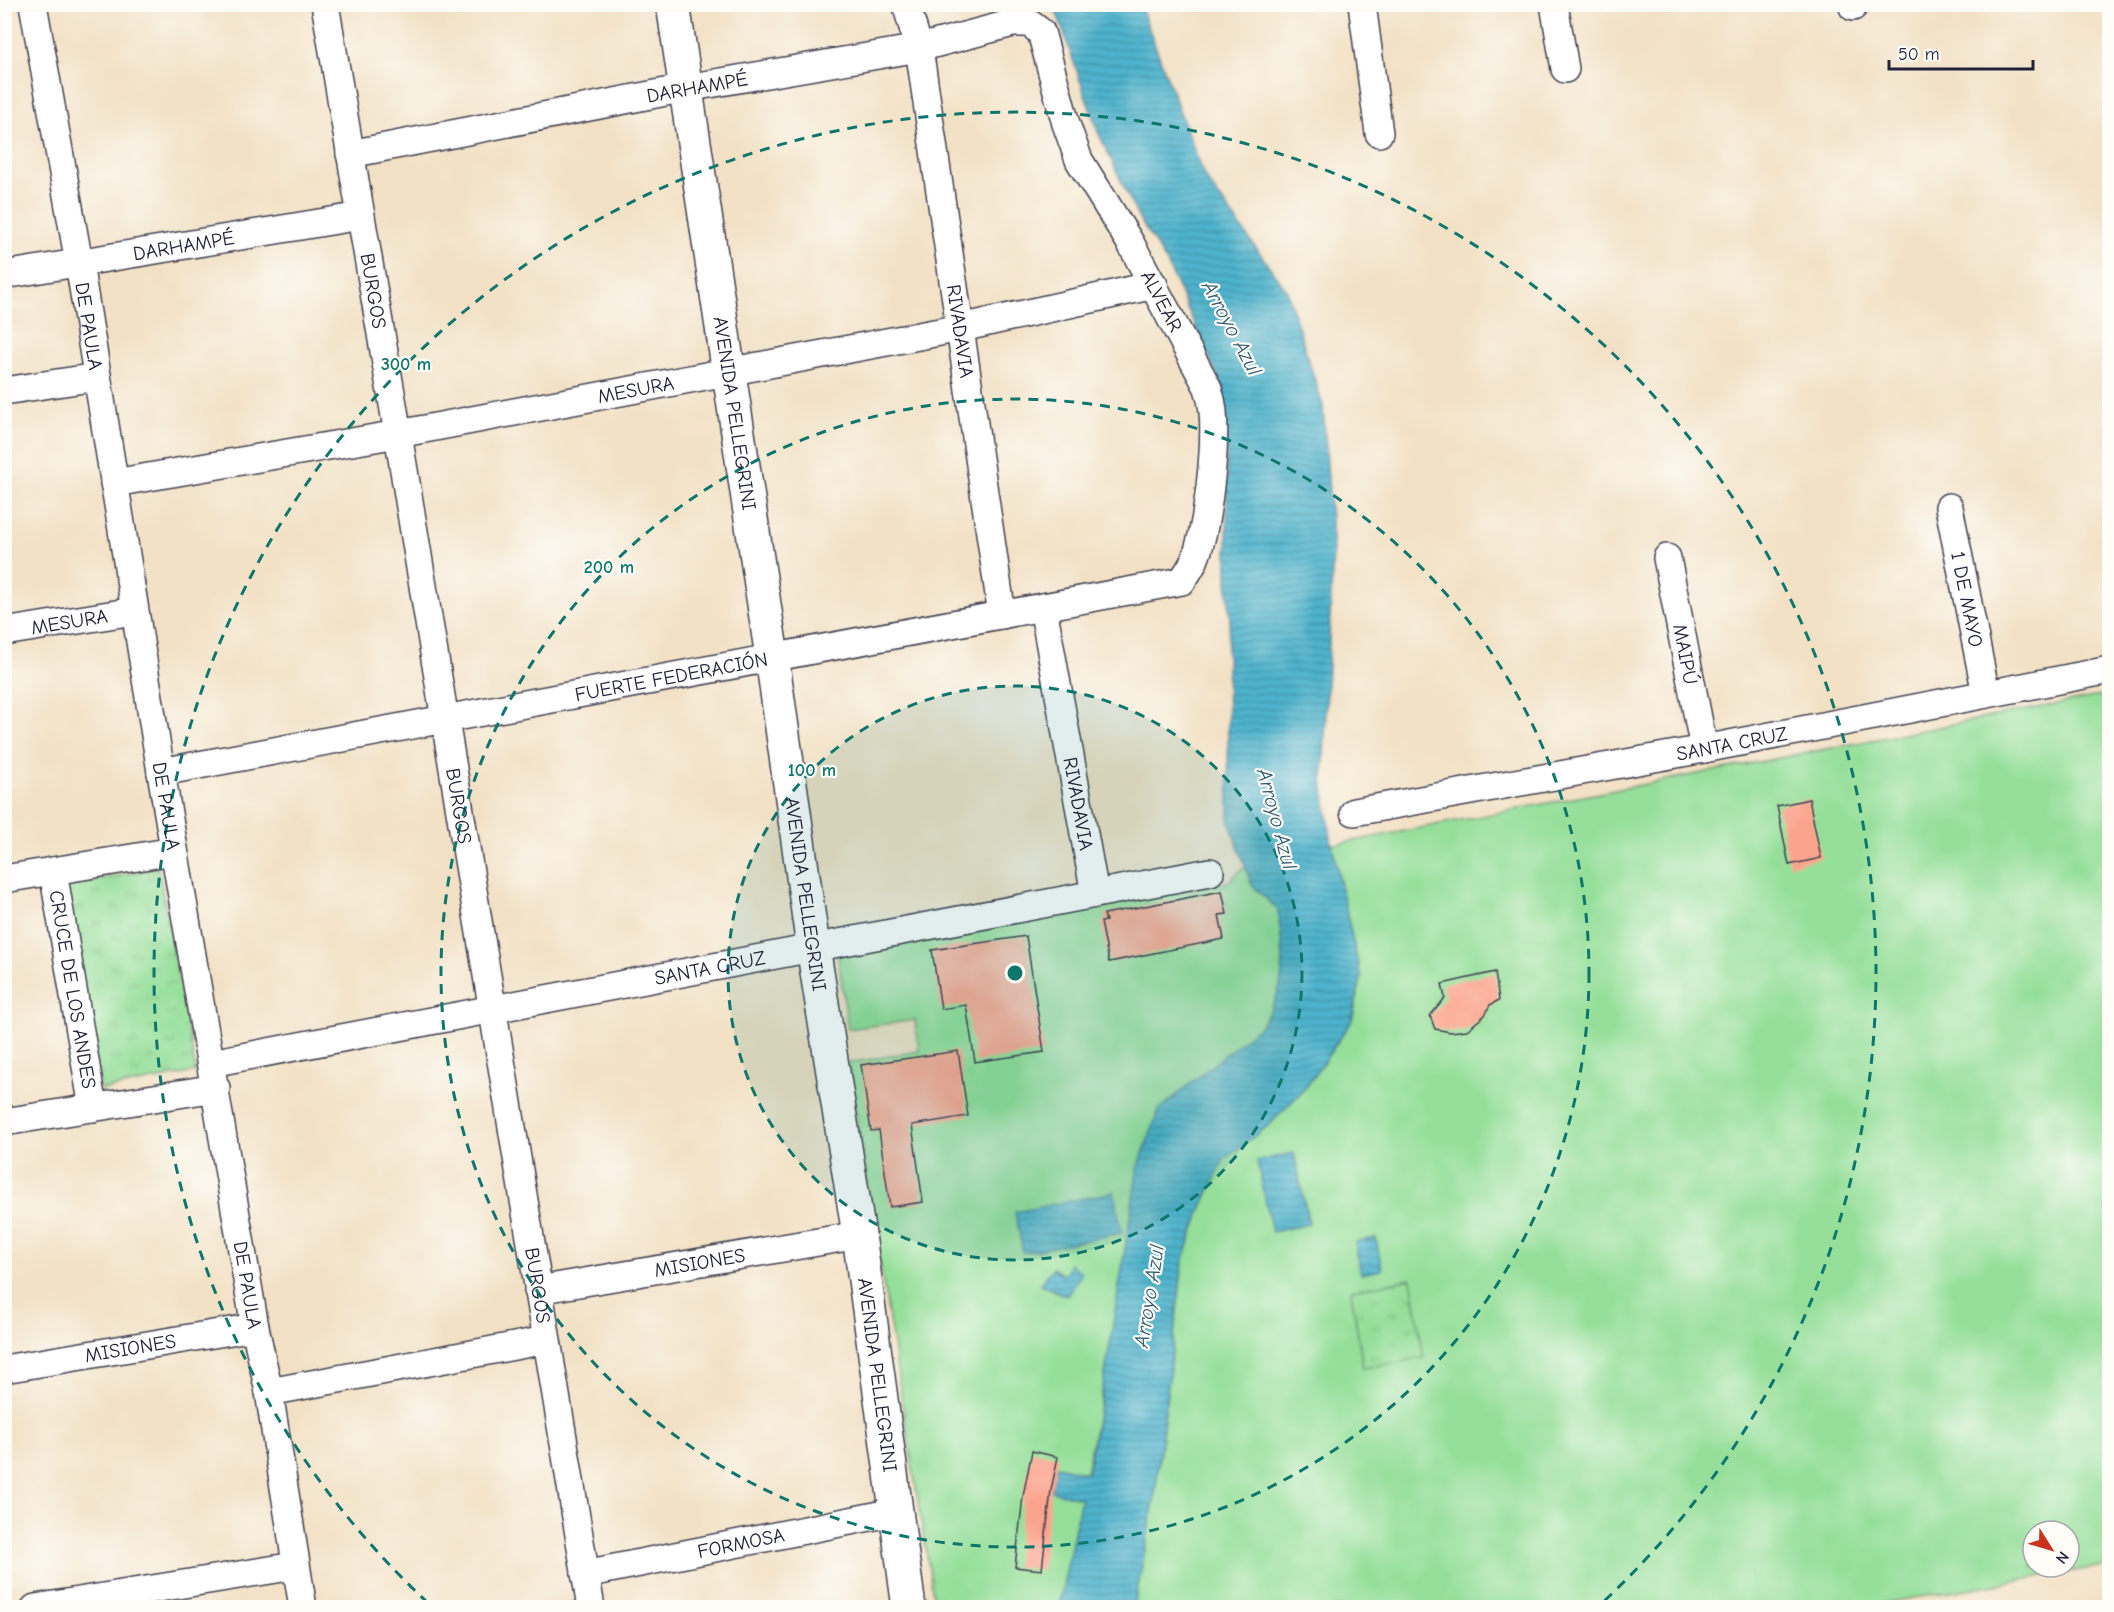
<svg xmlns="http://www.w3.org/2000/svg" width="2114" height="1612" viewBox="0 0 2114 1612" font-family="'Comic Neue',sans-serif">
<defs>
<pattern id="park-tufts" width="24" height="20" patternUnits="userSpaceOnUse" patternTransform="scale(1.5)"><rect width="24" height="20" fill="#95df9a"/><path d="M3 7l-1-3M5 7V3M7 7l1-3M15 17l-1-3M17 17v-4M19 17l1-3" fill="none" stroke="#80bf86"/></pattern>
<pattern id="water-rules" width="6" height="5" patternUnits="userSpaceOnUse" patternTransform="scale(1.5)"><rect width="6" height="5" fill="#4db3cc"/><path d="M0 2.5h6" fill="none" stroke="#4091a7"/></pattern>
</defs>
<rect width="100%" height="100%" fill="#fdfcf7"/>
<filter id="ink" filterUnits="userSpaceOnUse"><feTurbulence type="fractalNoise" baseFrequency=".0167" numOctaves="2"/><feDisplacementMap in="SourceGraphic" scale="12" xChannelSelector="R" yChannelSelector="G"/><feConvolveMatrix kernelMatrix="1 2 1 2 8 2 1 2 1" color-interpolation-filters="sRGB"/></filter>
<filter id="wash" filterUnits="userSpaceOnUse"><feTurbulence type="fractalNoise" baseFrequency=".008" numOctaves="4" result="noise"/><feDisplacementMap in="SourceGraphic" scale="24" xChannelSelector="R" yChannelSelector="G"/><feGaussianBlur stdDeviation="1.35" result="paint"/><feColorMatrix in="noise" values="0 0 0 0 0 0 0 0 0 0 0 0 0 0 0 0 0 1.4 0 .05"/><feComposite in="paint" operator="in"/></filter>
<g filter="url(#wash)">
<rect width="100%" height="100%" fill="#f2e1c5"/>
<g fill="#95df9a" stroke="#5c806a" stroke-width="1.5" fill-rule="evenodd">
<path d="M2109,694v871l-249,42 -726,1 20,-107 29,-240 18,-52 23,-50 45,-34 38,-39 45,-65 9,-43 -29,-133zM2033,1531h36v36h-36z"/>
<path d="M1245,866l7,19 26,25c5,46 13,74 -17,115l-102,85 -21,57 -36,227 -43,213h-124l-87,-544 71,-12 -4,-31 -67,9 -10,-74 390,-73z"/>
</g>
<g fill="url(#park-tufts)" stroke="#5c806a" stroke-width="1.5">
<polygon points="158,868 196,1072 101,1090 64,886"/>
<polygon points="1411,1279 1424,1358 1363,1368 1351,1290"/>
</g>
<g fill="url(#water-rules)" stroke="#386a84" stroke-width="1.5">
<path d="M1054,5h86l64,171 83,115 36,115 10,143 -10,232 9,64 29,133 -9,43 -45,65 -38,39 -45,34 -23,50 -18,52 -29,240 -20,106h-75l22,-109 -30,-7 5,-25 31,7 15,-79 36,-227 21,-57 102,-85c30,-41 22,-69 17,-115l-26,-25 -23,-64 -2,-170 3,-34 -3,-36v-104l-5,-91 -55,-123 -29,-46 -40,-85z"/>
<polygon points="1294,1153 1309,1224 1272,1232 1257,1161"/>
<polygon points="1114,1192 1122,1233 1023,1253 1015,1212"/>
<polygon points="1376,1238 1382,1270 1361,1274 1355,1242"/>
<polygon points="1070,1264 1082,1273 1067,1296 1040,1284 1053,1268 1063,1275 1067,1272"/>
</g>
<g id="blocks">
<g fill="#fba48d">
<polygon points="1809,799 1821,858 1789,865 1777,806"/>
<polygon points="1222,891 1227,914 1219,915 1224,939 1109,962 1101,922 1106,921 1104,914"/>
<polygon points="1026,936 1044,1052 975,1062 966,1005 941,1009 932,950"/>
<polygon points="1495,972 1499,1000 1490,1005 1485,1015 1467,1030 1451,1032 1435,1029 1430,1016 1445,998 1442,984"/>
<polygon points="958,1051 968,1116 912,1125 923,1202 890,1207 879,1130 871,1131 861,1065"/>
<polygon points="1032,1451 1058,1457 1051,1490 1042,1570 1015,1567 1023,1496"/>
</g>
</g>
</g>
<g filter="url(#ink)">
<use href="#blocks" fill-opacity="0" stroke="#413f50" stroke-width="1.5"/>
<g fill="none" stroke-linecap="round" stroke-linejoin="round">
<g stroke="#413f50" stroke-width="30">
<g id="minor">
<path id="s1" d="M33,4l46,259 82,509 94,555 14,65 34,216"/>
<path id="s2" d="M325,4l73,430 193,1174"/>
<path id="s3" d="M906,4l13,44 83,567"/>
<polyline points="1362,4 1379,133"/>
<polyline points="1554,4 1565,69"/>
<polyline points="1852,4 1853,7"/>
<path id="s4" d="M4,275l357,-59"/>
<polyline points="4,391 97,377"/>
<path id="s5" d="M114,483l284,-49 563,-106 193,-43"/>
<path id="s6" d="M1949,507l37,187"/>
<path id="s7" d="M1667,558l37,191"/>
<path id="s8" d="M1043,607l52,287"/>
<path id="s9" d="M4,632l130,-21"/>
<path id="s10" d="M161,772l1021,-191c4,-6 9,-13 12,-20 14,-32 22,-114 19,-150 -1,-8 -3,-16 -5,-23l-77,-144 -52,-84 -13,-36 -25,-92 -12,-9h-16l-94,25 -233,40 -336,66"/>
<path id="s11" d="M1354,812l350,-63 406,-79"/>
<path id="s12" d="M53,871l40,237"/>
<polyline points="4,879 174,851"/>
<path id="s13" d="M211,1063l999,-191"/>
<polyline points="4,1122 216,1088"/>
<path id="s14" d="M538,1290l321,-55"/>
<path id="s15" d="M4,1369l251,-42"/>
<polyline points="269,1392 546,1340"/>
<path id="s16" d="M585,1574l310,-62"/>
<polyline points="35,1608 295,1566"/>
</g>
</g>
<g stroke="#413f50" stroke-width="36">
<g id="major">
<path id="s17" d="M673,4l99,653 41,290 46,288 50,373"/>
</g>
</g>
<use href="#minor" stroke="#fff" stroke-width="27"/>
<use href="#major" stroke="#fff" stroke-width="33"/>
</g>
</g>
<circle cx="1015" cy="973" r="287" fill="#0f766e" fill-opacity=".12"/>
<g fill="none" stroke="#0f766e" stroke-width="3" stroke-dasharray="10 8">
<circle cx="1015" cy="973" r="287"/>
<circle cx="1015" cy="973" r="574"/>
<path d="M428 1603A861 861 0 1 1 1602 1603"/>
</g>
<g text-anchor="middle" stroke-width="4.5" stroke-linejoin="round" paint-order="stroke">
<g font-size="20" fill="#22223b" stroke="#fdfcf7">
<text transform="translate(697 87) rotate(-10)" y="7">DARHAMPÉ</text>
<text dy="7" stroke="none"><textPath href="#s4" startOffset="182">DARHAMPÉ</textPath></text>
<text dy="7" stroke="none"><textPath href="#s2" startOffset="291">BURGOS</textPath></text>
<text transform="translate(1162 301) rotate(62)" y="7">ALVEAR</text>
<text dy="7" stroke="none"><textPath href="#s1" startOffset="327">DE PAULA</textPath></text>
<text dy="7" stroke="none"><textPath href="#s3" startOffset="332">RIVADAVIA</textPath></text>
<text dy="7" stroke="none"><textPath href="#s5" startOffset="530">MESURA</textPath></text>
<text dy="7" stroke="none"><textPath href="#s17" startOffset="414">AVENIDA PELLEGRINI</textPath></text>
<text dy="7" stroke="none"><textPath href="#s6" startOffset="94">1 DE MAYO</textPath></text>
<text dy="7" stroke="none"><textPath href="#s9" startOffset="66">MESURA</textPath></text>
<text dy="7" stroke="none"><textPath href="#s7" startOffset="98">MAIPÚ</textPath></text>
<text dy="7" stroke="none"><textPath href="#s10" startOffset="519">FUERTE FEDERACIÓN</textPath></text>
<text dy="7" stroke="none"><textPath href="#s11" startOffset="384">SANTA CRUZ</textPath></text>
<text dy="7" stroke="none"><textPath href="#s8" startOffset="200">RIVADAVIA</textPath></text>
<text dy="7" stroke="none"><textPath href="#s1" startOffset="813">DE PAULA</textPath></text>
<text dy="7" stroke="none"><textPath href="#s2" startOffset="813">BURGOS</textPath></text>
<text dy="7" stroke="none"><textPath href="#s17" startOffset="900">AVENIDA PELLEGRINI</textPath></text>
<text dy="7" stroke="none"><textPath href="#s13" startOffset="508">SANTA CRUZ</textPath></text>
<text dy="7" stroke="none"><textPath href="#s12" startOffset="120">CRUCE DE LOS ANDES</textPath></text>
<text dy="7" stroke="none"><textPath href="#s14" startOffset="164">MISIONES</textPath></text>
<text dy="7" stroke="none"><textPath href="#s1" startOffset="1299">DE PAULA</textPath></text>
<text dy="7" stroke="none"><textPath href="#s2" startOffset="1299">BURGOS</textPath></text>
<text dy="7" stroke="none"><textPath href="#s15" startOffset="128">MISIONES</textPath></text>
<text dy="7" stroke="none"><textPath href="#s17" startOffset="1386">AVENIDA PELLEGRINI</textPath></text>
<text dy="7" stroke="none"><textPath href="#s16" startOffset="159">FORMOSA</textPath></text>
</g>
<g font-size="21" font-style="italic" fill="#335c75" stroke="#fdfcf7">
<text transform="translate(1232 328) rotate(62)" y="7">Arroyo Azul</text>
<text transform="translate(1277 819) rotate(75)" y="7">Arroyo Azul</text>
<text transform="translate(1149 1296) rotate(-81)" y="7">Arroyo Azul</text>
</g>
</g>
<circle cx="1015" cy="973" r="9" fill="#0f766e" stroke="#fdfcf7" stroke-width="3"/>
<g font-size="18" text-anchor="middle" font-weight="bold" fill="#0f766e" stroke="#fdfcf7" stroke-width="4.5" stroke-linejoin="round" paint-order="stroke">
<text x="406" y="370">300 m</text>
<text x="609" y="573">200 m</text>
<text x="812" y="776">100 m</text>
</g>
<rect width="2114" height="1612" fill="none" stroke="#fdfcf7" stroke-width="24"/>
<g transform="translate(2051 1549) rotate(127)"><circle r="28" fill="#fdfcf7" stroke="#a5a5ac" stroke-width="1.5"/>
<path d="M0-4.5L10 22L0 15L-10 22Z" fill="#c8321e"/>
<text y="-9" font-size="16" font-weight="bold" text-anchor="middle" fill="#22223b">N</text>
</g>
<path d="M1889 60v9h144v-9" fill="none" stroke="#22223b" stroke-width="3"/>
<text x="1898" y="60" font-size="18" fill="#22223b" stroke="#fdfcf7" stroke-width="4.5" paint-order="stroke">50 m</text>
</svg>
